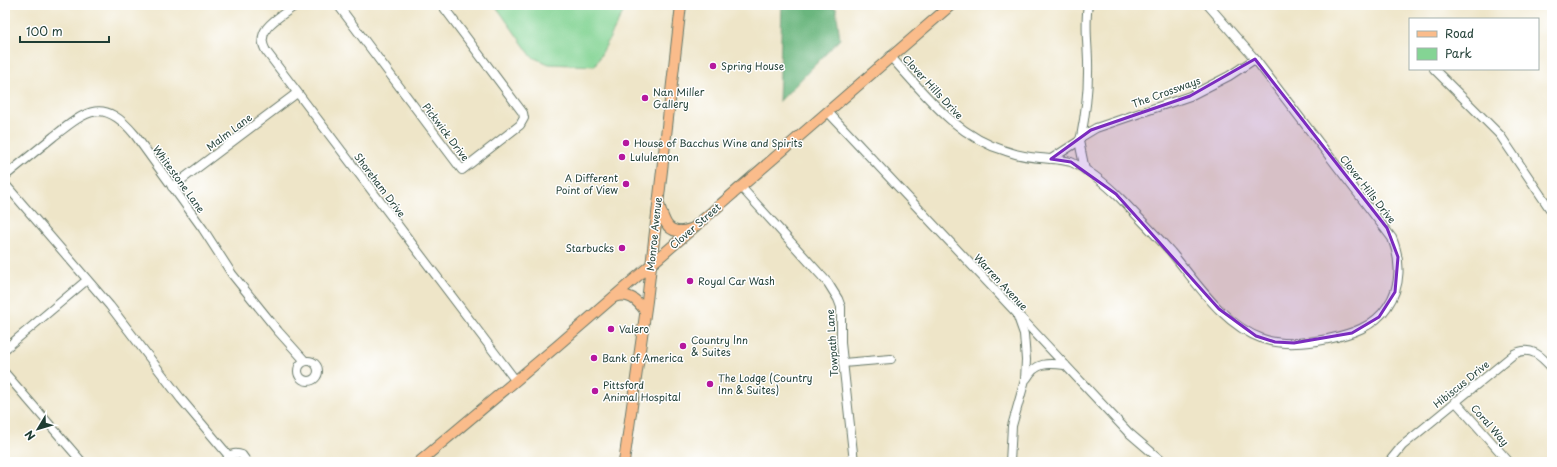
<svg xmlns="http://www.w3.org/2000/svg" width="1557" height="467" viewBox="0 0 1557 467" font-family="'Playpen Sans',sans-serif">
<rect width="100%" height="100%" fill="#fff"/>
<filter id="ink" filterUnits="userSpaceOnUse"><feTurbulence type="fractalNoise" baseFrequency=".025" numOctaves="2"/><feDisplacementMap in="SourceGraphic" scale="8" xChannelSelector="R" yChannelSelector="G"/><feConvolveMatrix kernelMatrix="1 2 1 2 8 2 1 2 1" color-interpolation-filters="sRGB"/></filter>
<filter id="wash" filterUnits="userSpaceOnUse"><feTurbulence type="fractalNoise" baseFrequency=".012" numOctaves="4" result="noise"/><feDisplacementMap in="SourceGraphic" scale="16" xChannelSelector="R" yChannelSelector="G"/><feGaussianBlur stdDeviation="0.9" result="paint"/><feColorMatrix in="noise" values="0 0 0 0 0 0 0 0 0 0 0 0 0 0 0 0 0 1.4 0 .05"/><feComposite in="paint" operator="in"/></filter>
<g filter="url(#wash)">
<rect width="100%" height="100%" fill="#eee5c8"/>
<polygon fill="#84d494" stroke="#528864" points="495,5 627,5 595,66 549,64 532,57"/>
<polygon fill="#6bb67e" stroke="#457a59" points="782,5 836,8 840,39 779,102"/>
</g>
<g filter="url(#ink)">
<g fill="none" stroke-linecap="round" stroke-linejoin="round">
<g stroke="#677868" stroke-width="10">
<g id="minor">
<path d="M296,5c-16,12 -43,24 -30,46l250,330"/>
<polyline points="338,5 462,170 520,125 524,118 523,113 442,5"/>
<path d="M890,56c35,38 65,80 116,95 11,4 22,6 34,7 10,1 21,1 31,4 18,8 36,23 50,37 17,18 34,35 50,53 26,31 52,73 92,87 21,7 44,4 65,0 23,-5 46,-12 59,-32 15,-21 14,-47 5,-69l-137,-179 -47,-54"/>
<polyline points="1434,69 1500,135 1552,212"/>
<polyline points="828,112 1128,432 1163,462"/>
<polyline points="1081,137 1096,128 1190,96 1229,76 1255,59"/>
<polyline points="1079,141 1085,170"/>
<path d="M1051,159l28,-18 2,-4c4,-21 7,-43 7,-64 1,-23 -4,-46 0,-68"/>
<path d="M5,176c16,-13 32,-26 48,-39 33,-26 50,-41 82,-2l68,94 29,45 46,57 27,30"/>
<polyline points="5,184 110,306 181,399 229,456"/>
<polyline points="172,187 297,93"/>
<polyline points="741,187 828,283 838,299 841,307 841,343 854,462"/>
<polyline points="5,349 87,280"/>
<circle cx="308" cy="371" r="10"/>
<polyline points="843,363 891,359"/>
<polyline points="5,373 82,462"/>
<path d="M1027,378c9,-16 21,-15 38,-13"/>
<polyline points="1455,401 1509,462"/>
<path d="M226,462c2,-8 9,-10 16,-7l5,7"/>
<polyline points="1010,462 1012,426 1025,380 1026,360 1024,334 1018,317"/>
<path d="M1389,462l13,-16 112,-92c17,-9 27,2 38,14"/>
</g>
</g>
<g stroke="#677868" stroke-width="12">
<g id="major">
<path d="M659,204c5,18 9,33 32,25"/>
<path d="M614,297c15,-5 23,3 31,14"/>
<polyline points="419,462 557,346 951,5"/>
<polyline points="624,462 647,301 681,5"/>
</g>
</g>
<use href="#minor" stroke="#fff" stroke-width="8"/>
<use href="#major" stroke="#fabc8b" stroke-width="10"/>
</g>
</g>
<path fill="#7b2cbf" fill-opacity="0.2" stroke="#7b2cbf" stroke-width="3" stroke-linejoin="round" d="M1255,59l132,169 11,29 -3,35 -16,25 -27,16 -58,10 -19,-1 -19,-6 -37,-27 -103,-115 -45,-32 -20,-3 40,-29 99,-34z"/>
<g fill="#b5179e" stroke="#fff" stroke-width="1.5">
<circle cx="713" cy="66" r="4"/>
<circle cx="645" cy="98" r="4"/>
<circle cx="626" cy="143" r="4"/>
<circle cx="622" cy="157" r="4"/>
<circle cx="626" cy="184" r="4"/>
<circle cx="622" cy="248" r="4"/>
<circle cx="690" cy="281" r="4"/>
<circle cx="611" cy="329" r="4"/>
<circle cx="683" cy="346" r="4"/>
<circle cx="594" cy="358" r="4"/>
<circle cx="710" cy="384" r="4"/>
<circle cx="595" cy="391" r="4"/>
</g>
<g text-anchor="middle" stroke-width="3" stroke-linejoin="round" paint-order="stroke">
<g font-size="10" fill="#1f3d34" stroke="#fff" text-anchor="start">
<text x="721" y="70">Spring House</text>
<text x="653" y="96">Nan Miller<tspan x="653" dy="12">Gallery</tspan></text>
<text x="634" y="147">House of Bacchus Wine and Spirits</text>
<text x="630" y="161">Lululemon</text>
<text x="618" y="182" text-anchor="end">A Different<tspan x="618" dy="12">Point of View</tspan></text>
<text x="614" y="252" text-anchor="end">Starbucks</text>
<text x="698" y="285">Royal Car Wash</text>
<text x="619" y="333">Valero</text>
<text x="691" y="344">Country Inn<tspan x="691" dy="12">&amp; Suites</tspan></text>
<text x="602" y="362">Bank of America</text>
<text x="718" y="382">The Lodge (Country<tspan x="718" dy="12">Inn &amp; Suites)</tspan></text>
<text x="603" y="389">Pittsford<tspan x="603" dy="12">Animal Hospital</tspan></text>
</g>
<g font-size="10" fill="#1f3d34" stroke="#fff">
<text transform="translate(933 87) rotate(47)" y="4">Clover Hills Drive</text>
<text transform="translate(1166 92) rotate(-20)" y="4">The Crossways</text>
<text transform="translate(229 132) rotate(-37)" y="4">Malm Lane</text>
<text transform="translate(446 132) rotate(53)" y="4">Pickwick Drive</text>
<text transform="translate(179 179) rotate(54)" y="4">Whitestone Lane</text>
<text transform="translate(380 185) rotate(53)" y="4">Shoreham Drive</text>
<text transform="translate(1368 189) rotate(52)" y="4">Clover Hills Drive</text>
<text transform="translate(695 226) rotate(-41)" y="4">Clover Street</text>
<text transform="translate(654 234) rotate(-84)" y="4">Monroe Avenue</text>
<text transform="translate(1001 282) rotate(47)" y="4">Warren Avenue</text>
<text transform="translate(832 343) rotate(-94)" y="4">Towpath Lane</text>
<text transform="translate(1461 384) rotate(-39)" y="4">Hibiscus Drive</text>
<text transform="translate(1490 425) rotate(49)" y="4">Coral Way</text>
</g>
</g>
<rect width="1557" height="467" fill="none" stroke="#fff" stroke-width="20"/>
<rect x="1409" y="18" width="130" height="52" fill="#ffffff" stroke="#a5b1ae"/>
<rect x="1417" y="31" width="20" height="6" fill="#fabc8b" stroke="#a5b1ae"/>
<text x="1445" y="38" font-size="12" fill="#1f3d34">Road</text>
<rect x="1417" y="48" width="20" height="12" fill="#84d494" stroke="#a5b1ae"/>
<text x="1445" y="58" font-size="12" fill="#1f3d34">Park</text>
<g transform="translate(38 429) rotate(232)" stroke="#ffffff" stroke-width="3" paint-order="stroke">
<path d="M0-3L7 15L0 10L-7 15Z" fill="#1f3d34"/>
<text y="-6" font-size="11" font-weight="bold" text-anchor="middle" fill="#1f3d34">N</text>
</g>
<path d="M20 36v6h89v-6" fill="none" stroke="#1f3d34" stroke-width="2"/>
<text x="26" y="36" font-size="12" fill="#1f3d34" stroke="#ffffff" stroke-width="3" paint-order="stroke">100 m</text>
</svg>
